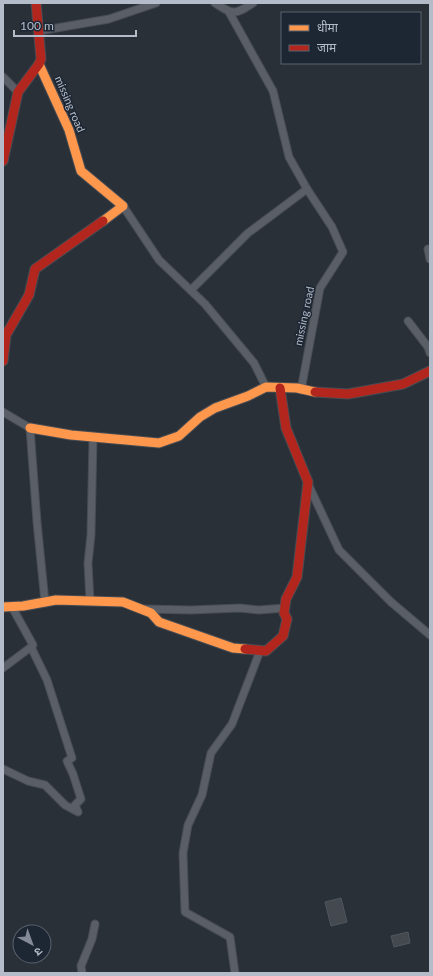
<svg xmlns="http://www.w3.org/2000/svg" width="433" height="976" viewBox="0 0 433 976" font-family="Lato,'Noto Sans Devanagari',sans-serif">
<rect width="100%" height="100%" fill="#2a3038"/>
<g fill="#444950" stroke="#52575f">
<polygon points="341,898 347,922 331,926 325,902"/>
<polygon points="408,932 410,943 394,947 391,936"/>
</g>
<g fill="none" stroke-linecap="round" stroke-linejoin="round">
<g stroke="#484c53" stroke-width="9">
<g id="street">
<path d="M215,3c18,12 20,12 38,0"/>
<polyline points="229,12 273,91 289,157 307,189"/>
<polyline points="39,31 109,19 156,3"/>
<polyline points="3,77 18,92"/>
<polyline points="123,206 159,260 205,304 254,363 266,387"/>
<polyline points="428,249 430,259"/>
<polyline points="191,290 248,233 307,189 332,227 343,252 320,288 301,390"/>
<polyline points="408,321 428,347 430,353"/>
<polyline points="3,412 30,428 37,522 45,602"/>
<polyline points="308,484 339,550 391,602 430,635"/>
<polyline points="90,601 88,563 91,535 93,438"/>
<polyline points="12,607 33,645"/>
<polyline points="145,609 191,610 240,608 259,610 284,608"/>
<polyline points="3,668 31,647 47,680 72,758 67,761 73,774 81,799 75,805 78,812 65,805 45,785 28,781 3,769"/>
<polyline points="82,973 81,966 92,939 95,924"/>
<polyline points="235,973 230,937 185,912 183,853 188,825 202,795 211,753 232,724 260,651"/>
</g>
</g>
<g stroke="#484c53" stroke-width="11">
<g id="slow">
<polyline points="39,64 69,130 81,171 123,206 103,221"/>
<polyline points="30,428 71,435 159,443 179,436 200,417 215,408 248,396 266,387 297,388 315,392"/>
<polyline points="3,607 23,606 56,600 123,602 151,613 159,622 233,648 245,649"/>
</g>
</g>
<g stroke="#484c53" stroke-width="11">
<g id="jam">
<polyline points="3,161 18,92 39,64 41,59 36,3"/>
<polyline points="3,361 6,335 29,295 35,269 103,221"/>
<polyline points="315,392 348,394 403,384 430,371"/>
<polyline points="245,649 266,651 283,636 287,619 284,613 286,599 297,577 308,482 286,428 280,388"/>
</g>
</g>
<use href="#street" stroke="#5a5e66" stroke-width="7"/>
<use href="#slow" stroke="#ff974d" stroke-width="9"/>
<use href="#jam" stroke="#b3261e" stroke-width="9"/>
</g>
<g text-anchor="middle" stroke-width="3" stroke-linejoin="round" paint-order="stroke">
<g font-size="11" fill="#b4bcc9" stroke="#1d2633">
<text transform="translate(70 104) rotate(67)" y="4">missing road</text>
<text transform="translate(304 316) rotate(-78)" y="4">missing road</text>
</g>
</g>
<rect width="433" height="976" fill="none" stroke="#b4bcc9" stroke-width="8"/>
<rect x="281" y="12" width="140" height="52" fill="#1d2633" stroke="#59626f"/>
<rect x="289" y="25" width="20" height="6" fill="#ff974d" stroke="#59626f"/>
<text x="317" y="32" font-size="12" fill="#b4bcc9">धीमा</text>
<rect x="289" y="45" width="20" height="6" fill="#b3261e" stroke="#59626f"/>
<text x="317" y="52" font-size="12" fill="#b4bcc9">जाम</text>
<g transform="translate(32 944) rotate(139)"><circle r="19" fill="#1d2633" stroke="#59626f"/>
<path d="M0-3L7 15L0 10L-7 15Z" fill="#848b96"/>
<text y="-6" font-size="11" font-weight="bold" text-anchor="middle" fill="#b4bcc9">उ</text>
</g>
<path d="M14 30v6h122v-6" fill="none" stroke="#b4bcc9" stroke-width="2"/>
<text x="20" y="30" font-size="12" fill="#b4bcc9" stroke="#1d2633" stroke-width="3" paint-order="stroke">100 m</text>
</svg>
